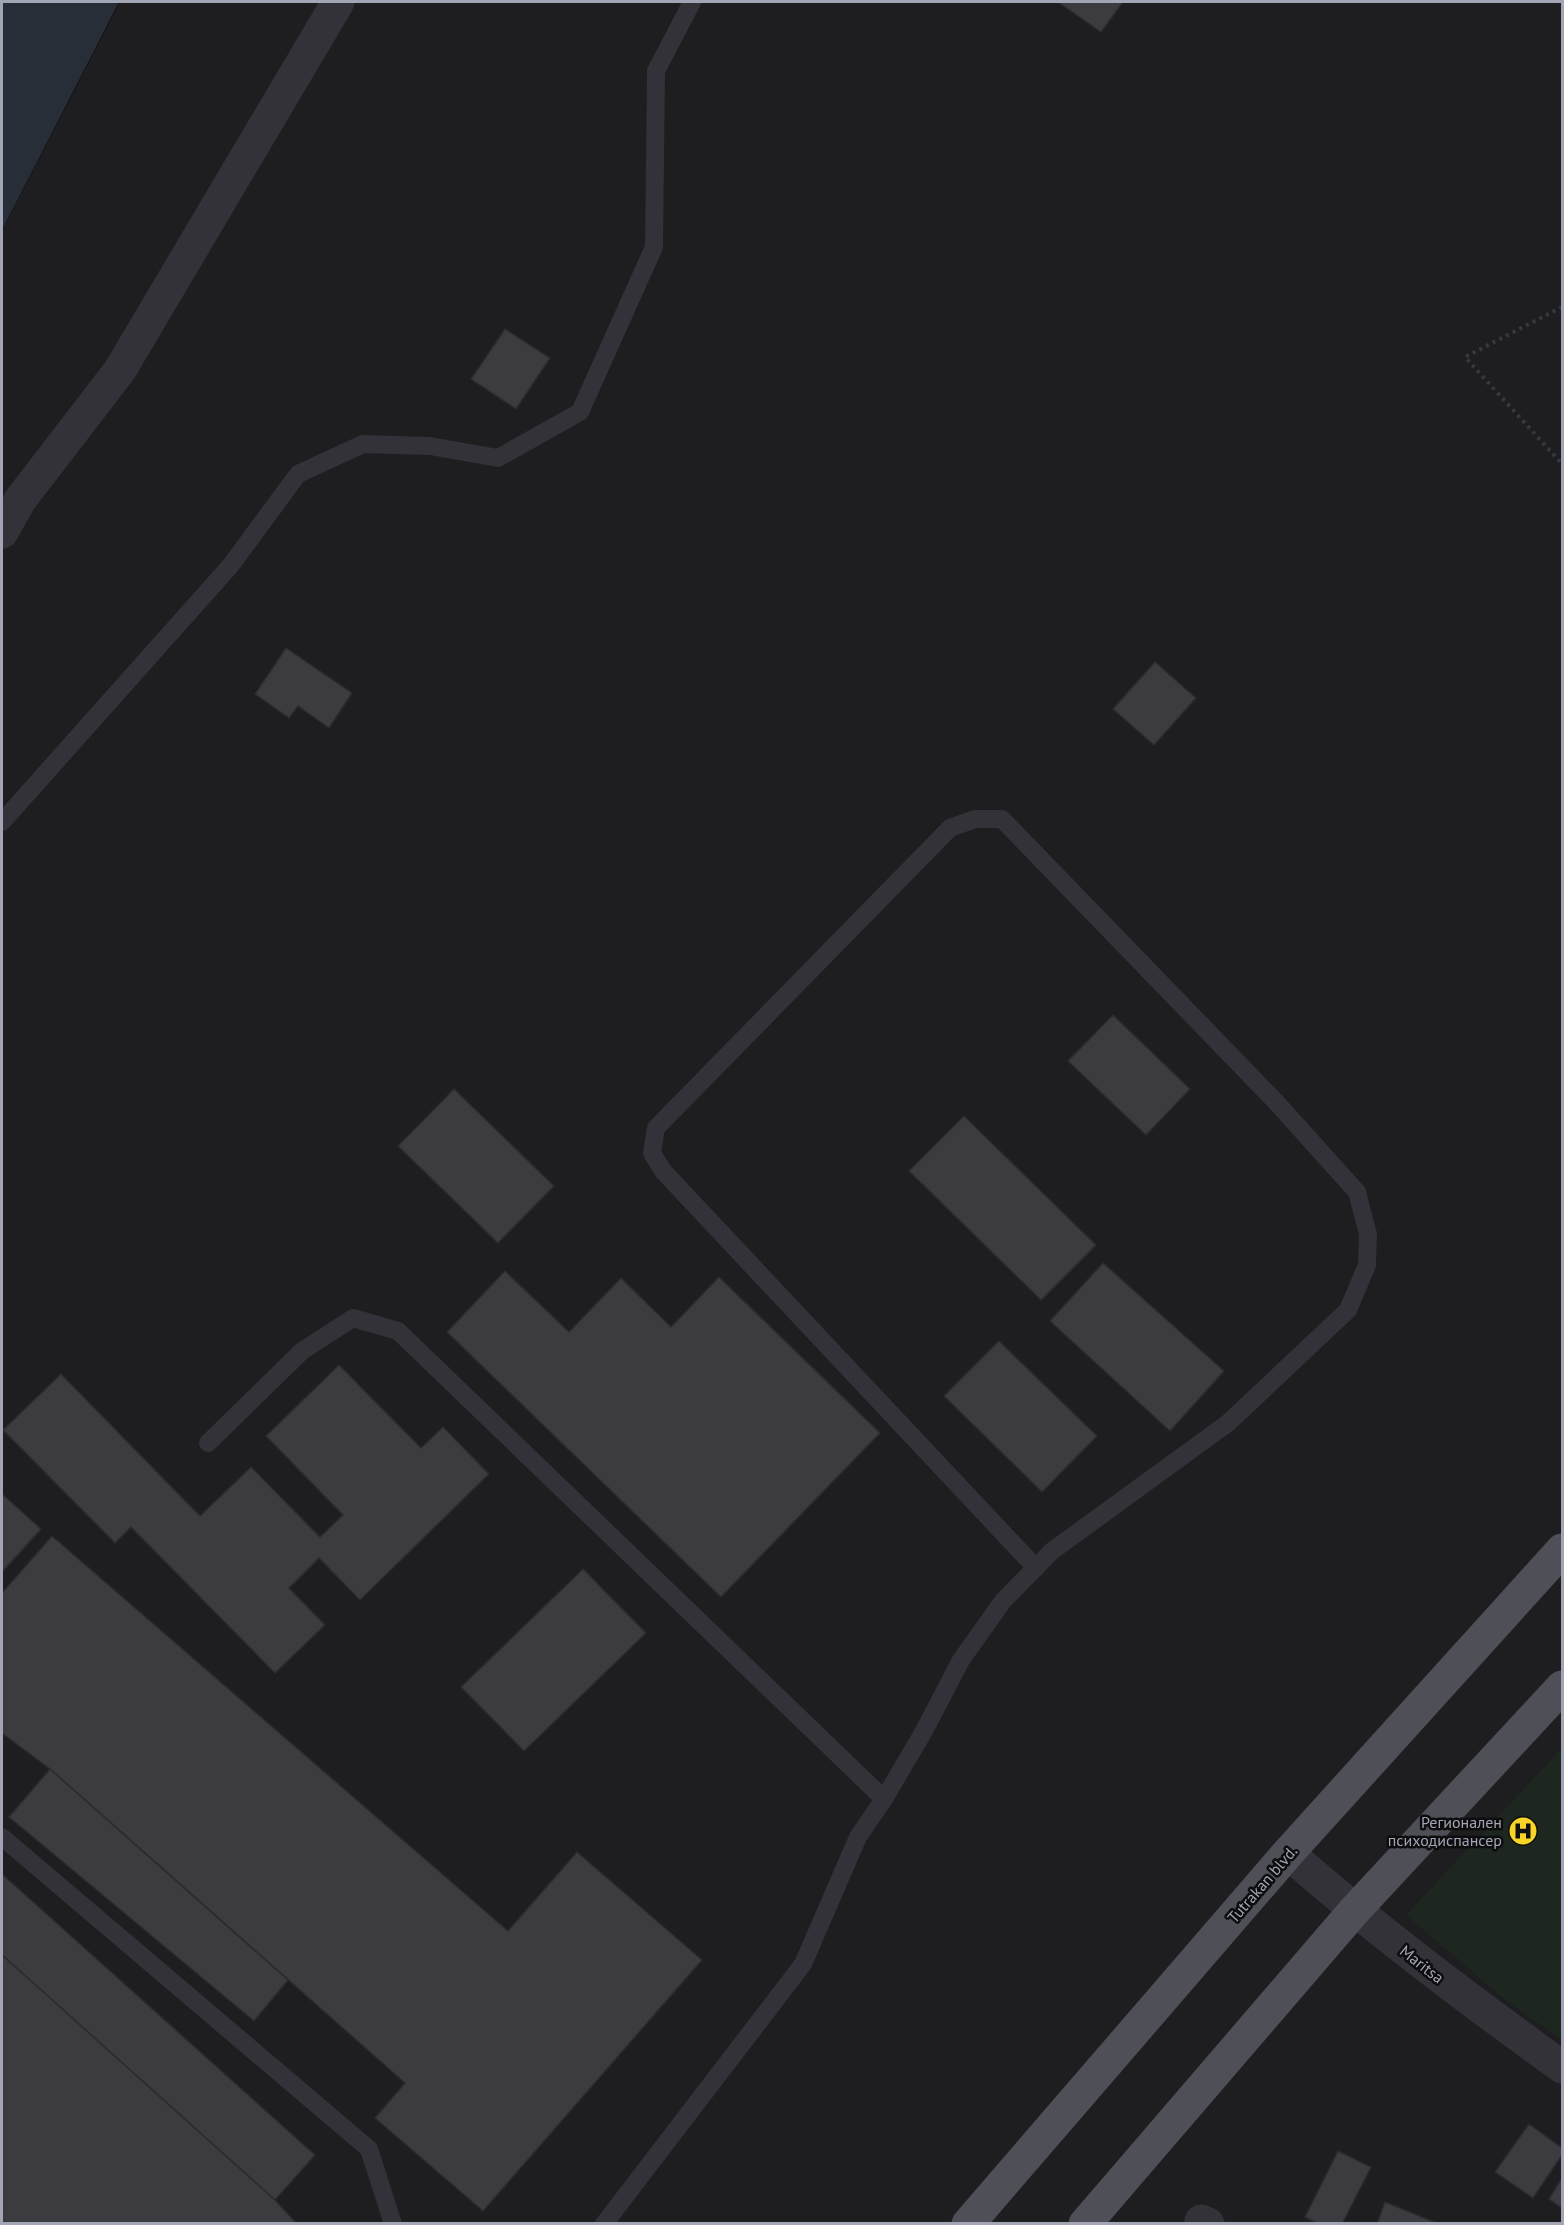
<svg xmlns="http://www.w3.org/2000/svg" width="1564" height="2225" viewBox="0 0 1564 2225" font-family="'PT Sans',sans-serif">
<rect width="100%" height="100%" fill="#121113"/>
<polygon fill="#1e1d20" points="120,2 1562,2 1562,2223 2,2223 2,231"/>
<polygon fill="#1e2620" points="1562,1748 1562,2040 1509,2003 1406,1915"/>
<polygon fill="#282e37" points="2,2 119,2 2,230"/>
<g fill="#3c3b40" stroke="#2c2b2f" stroke-width="1.5">
<polygon points="1058,2 1123,2 1101,32"/>
<polygon points="505,329 550,358 516,409 471,379"/>
<polygon points="286,648 352,693 329,728 298,706 289,718 255,694"/>
<polygon points="1155,662 1196,698 1154,745 1113,709"/>
<polygon points="1113,1015 1190,1089 1146,1135 1068,1061"/>
<polygon points="454,1089 554,1186 498,1243 398,1146"/>
<polygon points="964,1116 1096,1245 1041,1300 909,1171"/>
<polygon points="1103,1263 1224,1371 1170,1431 1050,1321"/>
<polygon points="505,1271 569,1332 621,1278 671,1327 719,1277 880,1433 721,1597 447,1332"/>
<polygon points="999,1341 1097,1436 1042,1492 944,1396"/>
<polygon points="339,1365 421,1448 443,1427 489,1474 360,1600 319,1558 289,1588 325,1625 275,1673 131,1527 115,1543 3,1430 61,1374 200,1516 251,1467 320,1537 343,1515 266,1436"/>
<polygon points="2,1494 41,1529 2,1572"/>
<polygon points="52,1536 508,1931 577,1852 702,1960 483,2211 375,2118 405,2083 50,1769 2,1733 2,1593"/>
<polygon points="583,1569 646,1633 524,1751 461,1687"/>
<polygon points="50,1769 288,1980 254,2021 9,1817"/>
<polygon points="2,1874 315,2155 275,2200 2,1955"/>
<polygon points="2,1955 275,2200 297,2224 2,2224"/>
<polygon points="1529,2124 1562,2148 1562,2155 1533,2198 1495,2172"/>
<polygon points="1338,2151 1371,2167 1342,2224 1318,2224 1305,2217"/>
<polygon points="1562,2178 1562,2208 1549,2199"/>
<polygon points="1385,2202 1439,2224 1377,2224"/>
</g>
<g fill="none" stroke-linecap="round" stroke-linejoin="round">
<polyline stroke="#38393f" stroke-width="4" stroke-dasharray="3 4.5" stroke-linecap="butt" points="1562,307 1465,357 1562,464"/>
<g stroke="#323238" stroke-width="18">
<polyline points="2,822 231,565 298,474 363,444 430,446 498,458 580,412 654,247 656,71 692,2"/>
<polyline points="208,1443 302,1351 353,1318 398,1331 884,1799"/>
<polyline points="2,1837 369,2149 393,2224"/>
<polyline points="604,2224 803,1964 858,1837 884,1799 924,1731 961,1660 1003,1601 1052,1551 1228,1423 1348,1310 1367,1265 1368,1234 1357,1192 1276,1102 1002,819 975,819 950,828 656,1128 652,1153 663,1171 1036,1568"/>
</g>
<g stroke="#323238" stroke-width="33">
<polyline points="2,532 20,500 120,370 338,2"/>
<path d="M1288,1853c88,77 180,146 274,214"/>
<polyline points="1201,2221 1208,2224"/>
</g>
<g stroke="#4e4f57" stroke-width="33">
<polyline points="968,2224 1288,1853 1562,1550"/>
<polyline points="1085,2224 1354,1911 1562,1687"/>
</g>
</g>
<defs>
<g id="hospital-disc" transform="scale(1.5)"><circle r="9.5" fill="#f7d526" stroke="#0d0d0e"/><path d="M-5-5h3v3.5h4V-5h3V5h-3V1.5h-4V5h-3Z" fill="#111"/></g>
</defs>
<g fill-rule="evenodd">
<use href="#hospital-disc" x="1523" y="1831"/>
</g>
<g text-anchor="middle" stroke-width="5" stroke-linejoin="round" paint-order="stroke">
<g font-size="16" fill="#a2a5b4" stroke="#0d0d0e" text-anchor="end">
<text x="1502" y="1828">Регионален<tspan x="1502" dy="18">психодиспансер</tspan></text>
</g>
<g font-size="16" fill="#a2a5b4" stroke="#0d0d0e">
<text transform="translate(1262 1884) rotate(-49)" y="6">Tutrakan blvd.</text>
<text transform="translate(1422 1964) rotate(38)" y="6">Maritsa</text>
</g>
</g>
<rect width="1564" height="2225" fill="none" stroke="#a2a5b4" stroke-width="6"/>
</svg>
